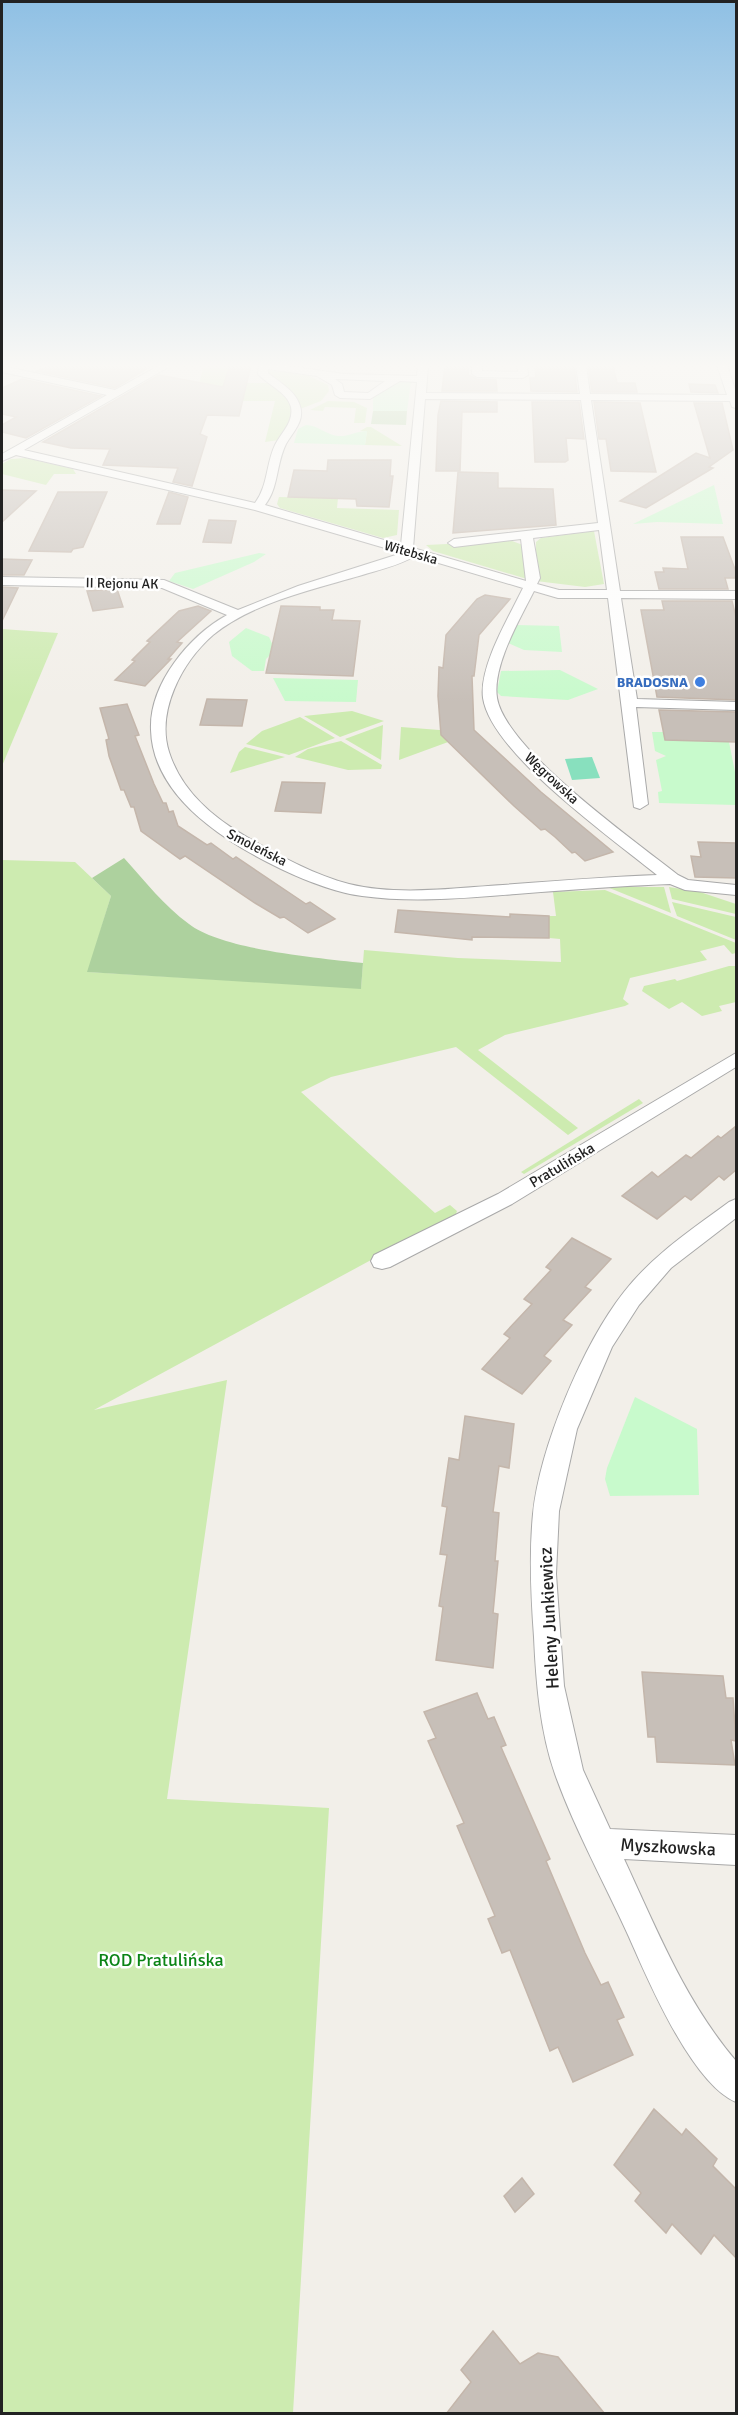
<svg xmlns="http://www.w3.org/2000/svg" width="738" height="2415" viewBox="0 0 738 2415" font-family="Signika,sans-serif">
<rect width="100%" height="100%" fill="#f2efe9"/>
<g fill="#cdebb0">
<polygon points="200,365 231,365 226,378 247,383 269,383 285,396 293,410 290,425 279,440 265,442 275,401 194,401 204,366"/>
<polygon points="267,370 307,375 328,385 329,391 321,401 300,409 267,374"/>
<polygon points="328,401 354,402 367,408 365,423 354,423 356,408 325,407 323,411 310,410"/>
<polygon points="367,427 371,427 402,446 365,445 367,431 360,431"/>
<polygon points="26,458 73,469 76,474 54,474 46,485 2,474 2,464 11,459"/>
<polygon points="279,497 338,498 337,508 399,510 397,535 383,538 280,508 277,504"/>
<polygon points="594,531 604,584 585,587 536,581 536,542 541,538"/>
<polygon points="512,541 523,545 527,579 433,551 426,545"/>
<polygon points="2,629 58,633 2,766"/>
<polygon points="352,711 384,721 340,737 304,716"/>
<polygon points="300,717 335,738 289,755 246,744 262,731"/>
<polygon points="383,725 381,760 345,739"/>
<polygon points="401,727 465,732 470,734 399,760"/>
<polygon points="341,741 382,765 381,769 348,770 295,757 308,749"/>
<polygon points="245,747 285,757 230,773 239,752"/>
<polygon points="2,860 75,862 111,896 88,972 361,988 364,950 458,958 561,962 560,939 549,938 549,916 556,916 553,892 605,890 736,943 736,953 732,954 724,945 700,951 707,960 630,978 623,999 629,1004 625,1006 505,1035 478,1050 578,1128 568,1135 456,1047 331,1077 301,1092 435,1213 450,1205 457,1211 456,1214 94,1410 227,1380 167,1799 329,1808 293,2413 2,2414"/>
<polygon points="607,887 664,887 671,913"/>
<polygon points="669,887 700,892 736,904 736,914 672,899"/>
<polygon points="672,902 736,917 736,940 677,916"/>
<polygon points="729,966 736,966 736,1002 719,1006 722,1011 702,1016 682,1002 669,1009 642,991 644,986 675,979 677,981"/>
<polygon points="639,1099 643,1103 524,1174 521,1172"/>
</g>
<g fill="#add19e">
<polygon points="373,411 407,411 406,425 371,424"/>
<path d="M124,858c21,23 40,48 65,66 33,26 131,34 174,39l-2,26 -274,-17 24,-76 -19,-18z"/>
</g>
<g fill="#c8facc">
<polygon points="403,379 411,381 407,411 373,411 373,397"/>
<path d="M306,425c12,0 20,10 32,11 10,1 19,-5 29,-5l-2,14 -71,-2 4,-14z"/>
<polygon points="714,485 723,524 657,522 633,524"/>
<polygon points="259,553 266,554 254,562 193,589 169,581 175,573"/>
<polygon points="516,625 559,626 562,652 524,650 508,643"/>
<polygon points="246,628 269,637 275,650 266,659 264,671 252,671 232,656 229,642"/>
<polygon points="560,670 598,689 568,700 501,696 497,692 501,671"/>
<polygon points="273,678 358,680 356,702 285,701"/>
<polygon points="652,732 663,732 665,740 729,742 736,777 736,805 659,803 658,792 662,791 656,760 666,756 655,751"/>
<polygon points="635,1397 697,1429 699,1495 610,1496 605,1479 607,1468"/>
</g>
<polygon fill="#88e0be" points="592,757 600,778 572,780 565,759"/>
<g fill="#c7bfb8" stroke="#c4b6ab" stroke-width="1.5">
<polygon points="51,365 153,365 115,388 37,371"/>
<polygon points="230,365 251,365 239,416 207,415 200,434 207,437 192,486 173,482 178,468 103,465 110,449 71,448 43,442 159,375 223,387"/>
<polygon points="445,365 469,365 468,375 477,379 496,380 497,391 442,391"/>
<polygon points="535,365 574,365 577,392 531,391 530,378 536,378"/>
<polygon points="588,365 613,365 617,383 635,383 637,392 592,392"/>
<polygon points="22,379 101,396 26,438 2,432 2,425 16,417 2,414 2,388"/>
<polygon points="689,384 715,385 718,393 691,392"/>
<polygon points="441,401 497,402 497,412 462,412 460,471 436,471 438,415"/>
<polygon points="532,402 579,402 584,439 566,438 568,460 565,462 535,462"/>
<polygon points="594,402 640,403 656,472 611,471 606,439 599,439"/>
<polygon points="694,403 722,403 733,450 709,467 713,468 646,508 620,501 696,453 710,458"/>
<polygon points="328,460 391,460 390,476 393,476 389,507 357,506 356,499 288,497 294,470 327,471"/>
<polygon points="458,472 498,473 498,488 553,489 556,525 453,533"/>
<polygon points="2,490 36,491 2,522"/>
<polygon points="58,492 107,492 83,547 73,549 71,552 29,551"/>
<polygon points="169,492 188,497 180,524 157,524"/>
<polygon points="209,520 236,521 231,543 203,542"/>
<polygon points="681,537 723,537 736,572 735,578 725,578 728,589 659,589 655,572 664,572 663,568 688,569"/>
<polygon points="2,559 32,560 24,575 2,575"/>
<polygon points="2,587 18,588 2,621"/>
<polygon points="117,589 123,607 93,611 87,591"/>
<polygon points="485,595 510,599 479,635 474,676 472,676 474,730 541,792 613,852 585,861 575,852 572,853 555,837 545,829 541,830 514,806 441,735 438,696 439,667 443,668 446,635 477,599"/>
<polygon points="662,601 732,601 736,617 736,700 657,697 641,610 664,610"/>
<polygon points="198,606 211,611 177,642 182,643 168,659 171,659 145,686 115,680 135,661 132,660 150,642 147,641 179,611"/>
<polygon points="281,606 320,607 320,610 334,610 332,620 360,621 353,676 266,673"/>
<polygon points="207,699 247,700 242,726 200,725"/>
<polygon points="127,704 139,735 135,736 154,784 163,803 166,803 169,812 173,811 178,826 207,845 211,843 233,859 236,857 306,904 310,902 335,919 308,933 284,917 280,918 255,903 185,856 180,859 141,831 134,807 131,807 124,790 121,790 109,756 106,740 109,739 100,708"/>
<polygon points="659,710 736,712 736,742 665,740"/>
<polygon points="282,782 325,783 321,813 275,811"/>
<polygon points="698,842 736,843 736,878 695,877 691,856 701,857"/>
<polygon points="398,910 510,917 510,914 549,916 549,938 472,937 472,940 395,932"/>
<polygon points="736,1126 736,1170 724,1180 719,1176 691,1200 685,1196 657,1219 622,1196 652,1172 658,1177 686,1155 691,1158 718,1136 721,1138"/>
<polygon points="572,1238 611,1259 585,1287 591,1290 563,1320 572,1325 544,1356 551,1361 522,1394 482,1369 510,1338 504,1334 532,1304 524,1299 551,1270 546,1267"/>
<polygon points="465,1416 514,1424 509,1468 499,1466 493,1512 499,1513 495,1561 498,1561 493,1613 498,1614 493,1668 436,1660 443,1607 439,1606 447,1555 440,1554 447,1507 442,1506 449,1458 459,1460"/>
<polygon points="642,1672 723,1676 726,1698 733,1698 736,1741 731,1740 735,1765 657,1762 655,1737 648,1737"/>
<polygon points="477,1693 488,1719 494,1717 506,1745 501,1747 550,1859 546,1861 585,1953 601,1985 608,1982 624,2017 617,2020 633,2055 573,2082 558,2047 550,2051 510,1950 502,1953 488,1919 495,1916 457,1826 464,1823 428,1741 436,1738 424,1712"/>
<polygon points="654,2109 682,2135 686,2129 717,2159 713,2166 736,2189 736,2258 714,2235 701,2254 672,2224 666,2233 635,2201 641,2193 614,2165"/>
<polygon points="522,2178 534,2194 515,2212 504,2196"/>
<polygon points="493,2331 520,2364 538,2353 558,2357 605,2414 446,2414 471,2382 461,2370"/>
</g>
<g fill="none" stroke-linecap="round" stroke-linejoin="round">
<g stroke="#a9a9a9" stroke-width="2">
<g id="street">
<path d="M160,365h12l-148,85 231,53c13,-17 11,-39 20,-58 6,-12 19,-23 16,-38 -4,-15 -23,-22 -33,-33l1,-9h22l63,9 73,2 1,-11h10l-2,28 154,1 -4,-29h10l4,29 137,1 -10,-30h10l9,27v16l-4,-1 -2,-6 -139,-1 29,191h116v8l-115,-1 16,101 99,3v8l-100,-3 12,97 -8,5 -6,-2 -26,-209h-50l-24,-7c-14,28 -42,75 -37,107 9,52 138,143 181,177l10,5 48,5v10l-51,-5 -15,-6c-52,2 -103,6 -154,10 -51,4 -103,9 -154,2 -46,-6 -118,-42 -155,-72 -29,-23 -55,-55 -56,-94 -2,-46 38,-94 76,-115l-65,-27 -160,-3v-8l162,3 74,30 60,-24 104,-33 -147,-43 -239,-55 -14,6v-7l105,-59 -105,-23v-6l113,24zM268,369l49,7 15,9 3,10 5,3 30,1 30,-18 17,1 -16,163 -136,-40c14,-18 11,-41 21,-61 7,-12 19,-23 14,-38 -4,-15 -21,-24 -32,-33zM335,379l50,2 -17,12 -24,-1 -2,-8zM425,399l156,1 17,123 -144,16 -6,4 6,4 67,-8 5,42 -113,-33zM599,530l8,60h-48l-22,-6 3,-6 -7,-40zM415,556l108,32c-14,29 -44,78 -40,110 8,55 130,141 174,177 -52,2 -103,6 -154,10 -50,3 -105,11 -154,-1 -35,-9 -71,-29 -102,-47 -34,-19 -66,-47 -78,-85 -13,-41 13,-90 44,-117 39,-32 98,-45 146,-59 19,-6 39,-10 56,-20z"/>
<polygon points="472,365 482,365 482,371 518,372 517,365 527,365 528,375 523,378 477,377 472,374"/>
<polygon points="736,1053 736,1067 512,1204 390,1267 382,1269 374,1267 371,1261 374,1255 498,1194"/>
<path d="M736,1199v19l-65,50 -32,37 -27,42 -35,82 -18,82 -3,63 8,112 19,84 27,59 126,6v30l-112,-6c33,71 61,142 112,202v41c-44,-18 -88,-122 -107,-165 -24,-53 -55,-109 -74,-163 -15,-43 -19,-92 -21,-137 -3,-41 -5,-82 -1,-123 7,-67 50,-170 91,-222 29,-37 67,-62 105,-90z"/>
</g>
</g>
<use href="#street" fill="#fff" fill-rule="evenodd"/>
</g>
<linearGradient id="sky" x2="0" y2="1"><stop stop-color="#8fc0e4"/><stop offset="0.52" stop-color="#f9f8f5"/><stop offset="1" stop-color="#f9f8f5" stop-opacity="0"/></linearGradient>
<rect width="738" height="703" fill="url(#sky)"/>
<circle fill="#3f7fe0" stroke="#fff" stroke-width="2" cx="700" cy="682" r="6"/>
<g text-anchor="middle" stroke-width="5" stroke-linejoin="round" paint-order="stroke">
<g font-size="14" fill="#222" stroke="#fff">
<text transform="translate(411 552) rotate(16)" y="5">Witebska</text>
<text transform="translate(122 583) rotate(1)" y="5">II Rejonu AK</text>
<text transform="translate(552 778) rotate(43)" y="5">Węgrowska</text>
<text transform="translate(257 847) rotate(27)" y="5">Smoleńska</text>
</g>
<g font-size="14" font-weight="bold" fill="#366cbe" stroke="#fff" text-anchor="end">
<text x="688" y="687">BRADOSNA</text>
</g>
<g font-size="15" fill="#222" stroke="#fff">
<text transform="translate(562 1165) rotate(-31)" y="5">Pratulińska</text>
</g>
<g font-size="18" fill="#222" stroke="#fff">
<text transform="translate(549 1618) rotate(-93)" y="6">Heleny Junkiewicz</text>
<text transform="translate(668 1847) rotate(3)" y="6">Myszkowska</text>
</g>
<g font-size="18" fill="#0c8416" stroke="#fff">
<text x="161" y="1966">ROD Pratulińska</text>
</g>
</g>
<rect width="738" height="2415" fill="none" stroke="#222222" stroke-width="6"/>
</svg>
